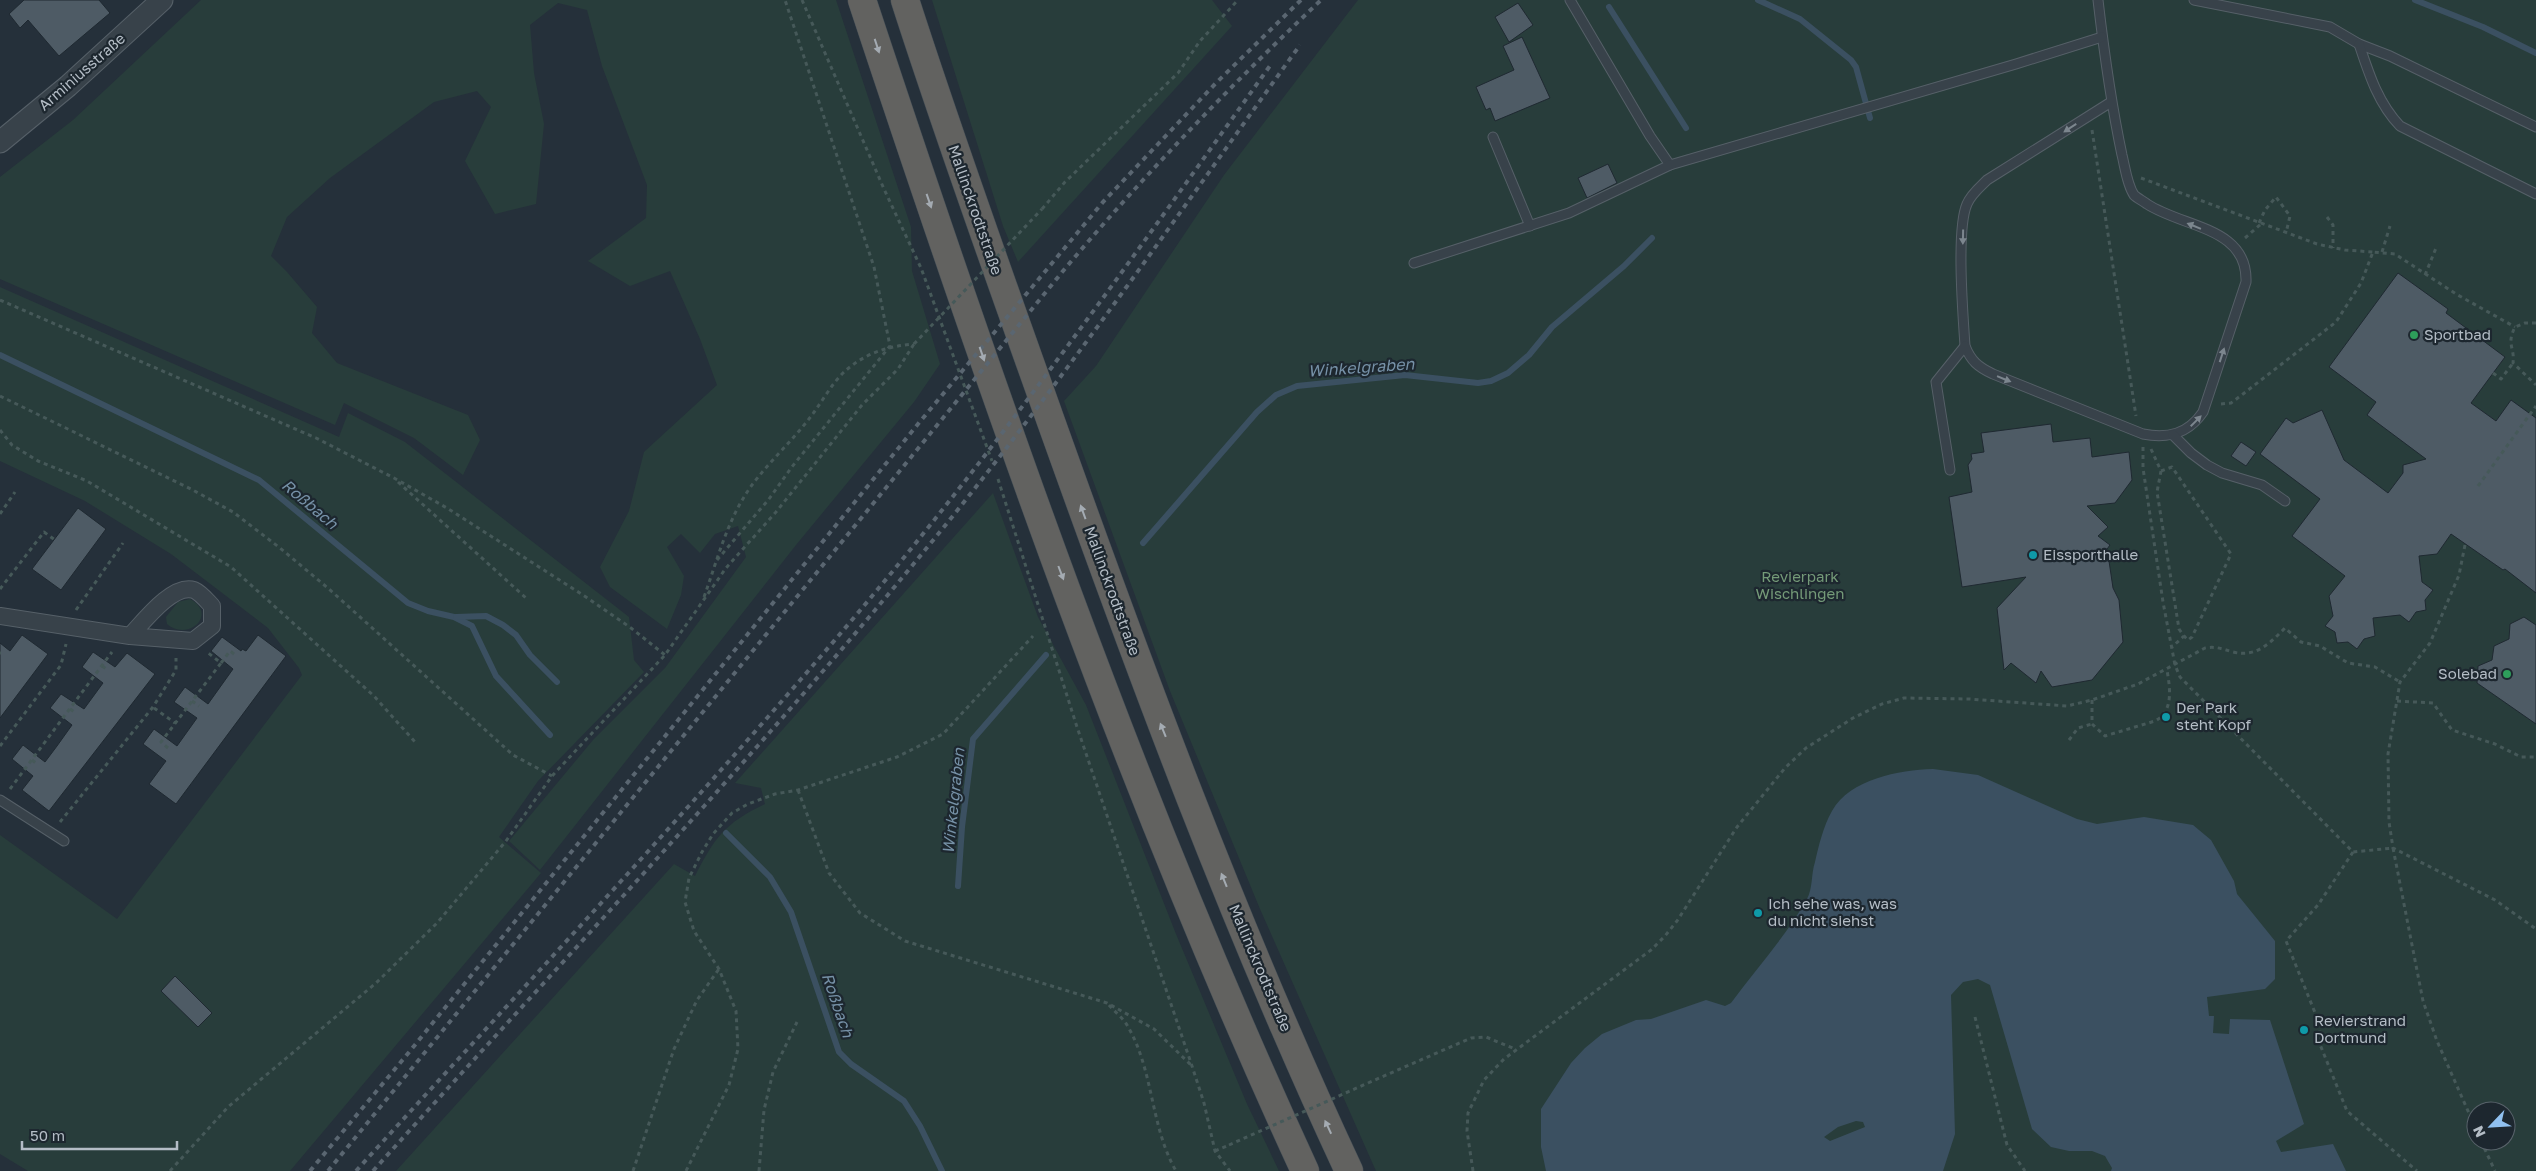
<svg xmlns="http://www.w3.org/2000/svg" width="2536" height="1171" viewBox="0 0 2536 1171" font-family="'Golos Text',sans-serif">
<rect width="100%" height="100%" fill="#25303a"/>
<g fill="#283d3b" fill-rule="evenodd">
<polygon points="201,0 836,0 911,227 912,271 940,364 914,402 796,545 540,870 509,841 593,740 665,668 746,557 738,526 715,534 700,553 681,534 667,547 684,576 681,595 667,629 610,587 600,567 629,511 644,452 717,385 700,339 670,271 630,286 588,261 646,218 647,185 602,66 587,10 558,3 530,25 534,73 544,124 536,204 495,214 465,161 491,107 477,91 434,102 330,178 287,217 271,256 287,272 317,307 312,333 337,363 468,415 480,440 463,475 414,438 344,403 335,425 0,279 0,177 73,120"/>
<polygon points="932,0 1212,0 1232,26 1018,262 1003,226"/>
<path d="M1358,0h1178v1171h-1160l-116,-262 -90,-218 -106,-290 32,-35 128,-191zM2476,1111h30v30h-30z"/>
<polygon points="0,287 339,437 348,413 405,442 629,617 634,660 644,672 538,781 499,837 541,873 290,1171 28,1171 0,1154 0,835 117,919 302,675 299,668 268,628 171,554 85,501 0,461"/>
<path d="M993,493l45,124 48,88 90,229 71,170 32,67h-883l278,-307 21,12c20,-39 30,-53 70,-72l-4,-16 -26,-5z"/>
<path d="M190,599c29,16 -3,43 -23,25l-1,-7 12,-15z"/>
</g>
<path fill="#3b5061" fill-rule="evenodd" d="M1933,769l45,6 99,44 20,5 47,-7 49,8 18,15 23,41 3,13 38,47v38l-10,10 -58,8 2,19h5l-1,17 16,1 1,-15 40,1 34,104 -28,17 5,11 52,-8 13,27h-235l1,-3 -7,-12 -13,-5h-23l-18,-4 -19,-18 -42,-144 -12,-6 -15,3 -12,13 4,139 -12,37h-397l-5,-24v-38l30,-46 14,-15 17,-14 34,-14 15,-1 55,-19 19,6 6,-3c25,-34 55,-67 76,-104 6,-11 4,-25 8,-37 4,-17 8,-35 17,-51 18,-32 67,-41 101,-42zM1856,1121l7,1 2,5 -35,14 -6,-4 14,-10z"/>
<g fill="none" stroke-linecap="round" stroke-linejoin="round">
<g stroke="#3b5061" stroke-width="6">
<polyline points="1758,0 1800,19 1851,60 1856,67 1870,118"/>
<polyline points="2415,0 2483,27 2536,53"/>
<polyline points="1609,7 1686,128"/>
<polyline points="0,355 259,480 408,603 428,611 454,617 472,626 496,676 550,735"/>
<polyline points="1143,543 1257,412 1276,395 1297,386 1405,375 1478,383 1491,381 1508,373 1529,355 1552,327 1624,266 1652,238"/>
<polyline points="456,617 486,616 503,625 516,635 530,655 557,682"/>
<polyline points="726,833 770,877 791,912 839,1052 851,1064 904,1101 920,1126 942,1171"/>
<polyline points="958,886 962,827 973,739 1046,655"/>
</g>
</g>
<g fill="#4e5b65" stroke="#1f2931">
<polygon points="24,0 99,0 110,13 59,56 28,20 20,28 9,14"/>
<polygon points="1518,3 1533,25 1509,42 1495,17"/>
<polygon points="1522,37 1550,98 1495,121 1490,108 1486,110 1476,87 1514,70 1503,46"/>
<polygon points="1608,164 1617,183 1587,198 1578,178"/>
<polygon points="2398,273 2448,309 2446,313 2505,357 2471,403 2496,421 2511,400 2536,418 2536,593 2505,569 2503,570 2451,534 2437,554 2419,556 2422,582 2433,590 2425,600 2426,610 2416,612 2409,622 2400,615 2373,618 2375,636 2364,639 2357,649 2348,642 2337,643 2335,632 2325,626 2333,616 2329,596 2345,576 2292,536 2320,499 2260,454 2286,418 2293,423 2322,410 2344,460 2388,493 2403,473 2403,465 2426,459 2367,415 2376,402 2329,367"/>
<polygon points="2051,424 2053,442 2090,438 2092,457 2129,452 2132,480 2115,503 2087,506 2108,527 2098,536 2110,545 2102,556 2109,561 2113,588 2119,600 2123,642 2092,680 2052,687 2041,671 2036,683 2011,663 2004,670 1997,608 2026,577 1962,587 1949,497 1972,492 1968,465 1972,459 1971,454 1984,452 1981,433"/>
<polygon points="2241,442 2256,452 2246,466 2231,456"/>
<polygon points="78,508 106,529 61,590 32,569"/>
<polygon points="2524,617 2536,625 2536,724 2477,683 2478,666 2492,660 2494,646 2509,639 2510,624"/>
<polygon points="22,635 48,654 0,718 0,643 10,651"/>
<polygon points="258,635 286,656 176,804 149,784 166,761 143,744 154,729 177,746 197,718 174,702 185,687 208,704 233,669 211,651 222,637 241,651 242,649 246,651"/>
<polygon points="93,652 115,667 127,653 155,674 49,811 22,790 33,776 12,759 23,745 45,762 57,746 72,725 50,708 61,694 84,709 103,683 82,667"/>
<polygon points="175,976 212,1013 198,1027 161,991"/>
</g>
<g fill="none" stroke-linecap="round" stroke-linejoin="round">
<g stroke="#566068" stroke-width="11">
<g id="service">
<polyline points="1570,0 1650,136 1670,165"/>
<path d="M2098,0c6,52 13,103 24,155 3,12 5,30 12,40 3,3 9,6 13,9 37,24 101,23 99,78l-43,130c-15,22 -35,27 -60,22l-150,-60c-15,-7 -22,-13 -28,-28 -2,-31 -9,-117 2,-142 4,-10 13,-17 20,-24l124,-78"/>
<polyline points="2194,0 2330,27 2359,44 2390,56 2536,127"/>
<path d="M2359,44c10,30 19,59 41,82l136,68"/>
<polyline points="1493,137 1530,226"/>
<polyline points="1414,263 1569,213 1670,165 2016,64 2102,37"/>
<polyline points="2173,435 2191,453 2207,465 2222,473 2262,485 2285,501"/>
<polyline points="1950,470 1936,382 1965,346"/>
<polyline points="0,800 64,841"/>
</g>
</g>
<g stroke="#566068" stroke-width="18">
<path id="minor" d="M0,616l130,20 63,5 19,-15v-20c-5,-5 -11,-13 -18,-16 -21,-7 -50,31 -64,46"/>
</g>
<g stroke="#566068" stroke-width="23">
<polyline id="tertiary" points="0,142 68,86 162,0"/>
</g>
<g stroke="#434d55" stroke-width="29">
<g id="trunk">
<path d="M862,0c131,396 268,792 443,1171"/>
<path d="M905,0c45,140 95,278 144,416 91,255 185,509 300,755"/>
</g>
</g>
<g stroke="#465959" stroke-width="3" stroke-dasharray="4 4" stroke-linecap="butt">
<polyline points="802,0 884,189 921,268 992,461"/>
<polyline points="2092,130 2136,416"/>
<polyline points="2141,178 2317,244 2345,250 2373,252"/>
<polyline points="1042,209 1065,182 1178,73 1200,41 1238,0"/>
<polyline points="2327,217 2333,225 2333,248"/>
<polyline points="2259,223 2265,210 2276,197 2290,216 2286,233"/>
<polyline points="2245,238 2261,224"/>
<polyline points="2382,252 2390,226"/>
<polyline points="2425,275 2436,248"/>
<polyline points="0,300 316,438 394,478 447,508 586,597 631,628 665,655"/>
<path d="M2536,323h-11l-10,4c-9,18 0,20 -2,36l23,22"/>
<polyline points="2493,373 2501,379 2513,363"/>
<polyline points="0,396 191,489 233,512 280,548 329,589 513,755 552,776"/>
<polyline points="2221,404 2231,403 2243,394 2336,322 2361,283 2373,252 2395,254 2456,294 2515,327"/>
<polyline points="0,430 12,445 38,461 87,481 231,567 374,696 415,742"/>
<polyline points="2143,447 2143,468 2163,602 2175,665 2180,677 2353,852 2393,848 2423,1001 2437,1041 2476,1129"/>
<polyline points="2151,449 2161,471 2157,492 2179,629 2184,636 2172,647"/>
<polyline points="2161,471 2172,467 2231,554 2192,637 2188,640 2184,636"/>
<polyline points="998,479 1077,727 1192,1066 1204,1103 1215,1151 1230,1171"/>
<polyline points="398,482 526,598"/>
<polyline points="2478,486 2536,406"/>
<polyline points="0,514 15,492"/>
<polyline points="2465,545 2459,575 2430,643 2400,682 2388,754 2389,822 2393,848 2495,900 2536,929"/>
<polyline points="717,560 769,499 791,468 890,346 874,267 785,0"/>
<polyline points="0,589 44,532 55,540"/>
<path d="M704,597c12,-33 21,-69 40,-100 16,-27 48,-55 68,-82 12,-16 22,-36 38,-48 19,-15 40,-21 64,-23"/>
<polyline points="76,610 123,543"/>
<polyline points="0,653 1,653"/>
<polyline points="221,663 230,651 237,656"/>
<polyline points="102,666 108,670"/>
<path d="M2092,700v24l13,12 50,-15c19,-10 15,-33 12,-51"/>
<polyline points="192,701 199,706"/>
<polyline points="2397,701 2433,703 2452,730 2495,744 2521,757 2536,757"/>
<polyline points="154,708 175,723"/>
<polyline points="70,709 76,713"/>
<polyline points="2069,740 2078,728 2092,724"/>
<polyline points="0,746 61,665 66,644"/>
<polyline points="168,748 161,742 221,663 207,652"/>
<polyline points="32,760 37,764"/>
<polyline points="10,789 112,652"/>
<polyline points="798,790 829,873 860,913 905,941 1107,1003 1154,1029 1192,1066"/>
<polyline points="60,822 153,707 176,670 176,658"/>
<polyline points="2353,852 2318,905 2286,941 2320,1025 2319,1042 2347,1111 2417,1171"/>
<path d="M1109,1005c6,7 14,13 18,20 27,45 23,101 49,146"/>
<polyline points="1975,1017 2007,1145 2025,1171"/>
<polyline points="1368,1083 1471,1038 1486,1037 1515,1049"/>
<polyline points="2481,1141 2495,1171"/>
<polyline points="1215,1151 1229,1145"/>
<polyline points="170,1171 228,1107 376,983 437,923 506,841 552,776 665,655 726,568 776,512 862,405 898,369 914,344"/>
<polyline points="633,1171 674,1049 697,1000 719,969"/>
<polyline points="686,1171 729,1085 738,1049 736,1011 719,969 694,931 685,902 689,878 702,852 713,834 732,813 748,804 775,794 798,790 897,757 943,734 1033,636"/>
<polyline points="759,1171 764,1110 773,1072 797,1022"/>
<path d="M1473,1171l-6,-40 1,-18 16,-33 20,-21 147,-109 14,-14 12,-15 60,-94 48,-59 21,-20 47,-30 29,-14 22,-6 65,1 98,7 25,-6 46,-16 67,-36c11,-2 17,1 28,4 23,6 37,-9 52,-24l16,14 19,4 28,17 27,4 25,15"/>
</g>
<use href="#service" stroke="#38424a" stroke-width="9"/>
<use href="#minor" stroke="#38424a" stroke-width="16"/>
<use href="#tertiary" stroke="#38424a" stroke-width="21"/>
<use href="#trunk" stroke="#626260" stroke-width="28"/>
<g stroke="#5a6671" stroke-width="4" stroke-dasharray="5 5" stroke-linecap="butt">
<polyline points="310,1171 410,1051 918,424 1103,202 1215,84 1301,0"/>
<path d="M328,1171l735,-900c81,-96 167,-185 258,-271"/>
<path d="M356,1171c162,-178 327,-354 484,-537 156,-182 293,-377 432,-571"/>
<path d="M373,1171c196,-218 399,-431 583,-659 121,-151 231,-310 344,-467"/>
</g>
<g stroke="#465959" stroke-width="3" stroke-dasharray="4 4" stroke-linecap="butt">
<polyline points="914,344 1042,209"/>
<polyline points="1229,1145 1368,1083"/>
</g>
</g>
<defs><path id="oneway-solid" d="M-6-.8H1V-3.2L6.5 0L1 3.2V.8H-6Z" transform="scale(1.25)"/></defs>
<g fill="#a4abb2">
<use href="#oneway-solid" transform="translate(877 46) rotate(72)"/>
<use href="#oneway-solid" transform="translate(929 201) rotate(71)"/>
<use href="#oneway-solid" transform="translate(982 354) rotate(71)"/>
<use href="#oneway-solid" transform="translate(1083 512) rotate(-110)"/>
<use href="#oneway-solid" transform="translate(1061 573) rotate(69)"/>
<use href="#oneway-solid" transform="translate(1163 730) rotate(-112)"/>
<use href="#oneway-solid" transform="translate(1224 880) rotate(-112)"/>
<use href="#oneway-solid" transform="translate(1328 1127) rotate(-115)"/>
</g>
<g fill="#7c868e">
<use href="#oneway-solid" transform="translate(2070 128) rotate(147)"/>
<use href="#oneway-solid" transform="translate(2194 226) rotate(-158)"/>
<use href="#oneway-solid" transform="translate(1963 237) rotate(91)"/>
<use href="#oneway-solid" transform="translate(2222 355) rotate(-72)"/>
<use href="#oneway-solid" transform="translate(2004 379) rotate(22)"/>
<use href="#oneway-solid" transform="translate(2196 421) rotate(-45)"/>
</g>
<g fill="#2e9e5b" stroke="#1d272f" stroke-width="2">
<circle cx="2414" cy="335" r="5"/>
<circle cx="2507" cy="674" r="5"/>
</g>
<g fill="#0f9aa8" stroke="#1d272f" stroke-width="2">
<circle cx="2033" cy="555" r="5"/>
<circle cx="2166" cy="717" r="5"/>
<circle cx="1758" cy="913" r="5"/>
<circle cx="2304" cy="1030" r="5"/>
</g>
<g text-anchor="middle" stroke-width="4.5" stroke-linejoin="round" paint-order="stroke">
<g font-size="15" fill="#b4bdc6" stroke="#1d272f">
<text transform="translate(82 72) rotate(-41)" y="5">Arminiusstraße</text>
<text transform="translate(975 210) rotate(71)" y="5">Mallinckrodtstraße</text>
<text transform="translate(1112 591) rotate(70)" y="5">Mallinckrodtstraße</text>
<text transform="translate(1260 968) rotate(67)" y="5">Mallinckrodtstraße</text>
</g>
<g font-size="15" fill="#b4bdc6" stroke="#1d272f" text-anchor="start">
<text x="2424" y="340">Sportbad</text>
<text x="2043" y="560">Eissporthalle</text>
<text x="2497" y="679" text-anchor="end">Solebad</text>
<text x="2176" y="713">Der Park<tspan x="2176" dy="17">steht Kopf</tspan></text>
<text x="1768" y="909">Ich sehe was, was<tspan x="1768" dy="17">du nicht siehst</tspan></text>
<text x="2314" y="1026">Revierstrand<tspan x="2314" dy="17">Dortmund</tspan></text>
</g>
<g font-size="15" fill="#749a78" stroke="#1d272f">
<text x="1800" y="582">Revierpark<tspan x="1800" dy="17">Wischlingen</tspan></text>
</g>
<g font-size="16" font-style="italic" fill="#7691a7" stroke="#1d272f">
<text transform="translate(1361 367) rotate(-4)" y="6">Winkelgraben</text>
<text transform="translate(310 504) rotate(40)" y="6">Roßbach</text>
<text transform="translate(953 801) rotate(-84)" y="6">Winkelgraben</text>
<text transform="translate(838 1005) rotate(71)" y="6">Roßbach</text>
</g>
</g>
<g transform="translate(2491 1126) rotate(245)"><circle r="24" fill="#1d272f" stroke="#59636b"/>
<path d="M0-4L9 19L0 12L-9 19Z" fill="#90c0ef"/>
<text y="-8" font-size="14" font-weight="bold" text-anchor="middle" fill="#b4bdc6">N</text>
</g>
<path d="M22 1141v8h155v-8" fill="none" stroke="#b4bdc6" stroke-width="2.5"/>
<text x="30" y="1141" font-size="15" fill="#b4bdc6" stroke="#1d272f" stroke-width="4" paint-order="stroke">50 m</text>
</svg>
